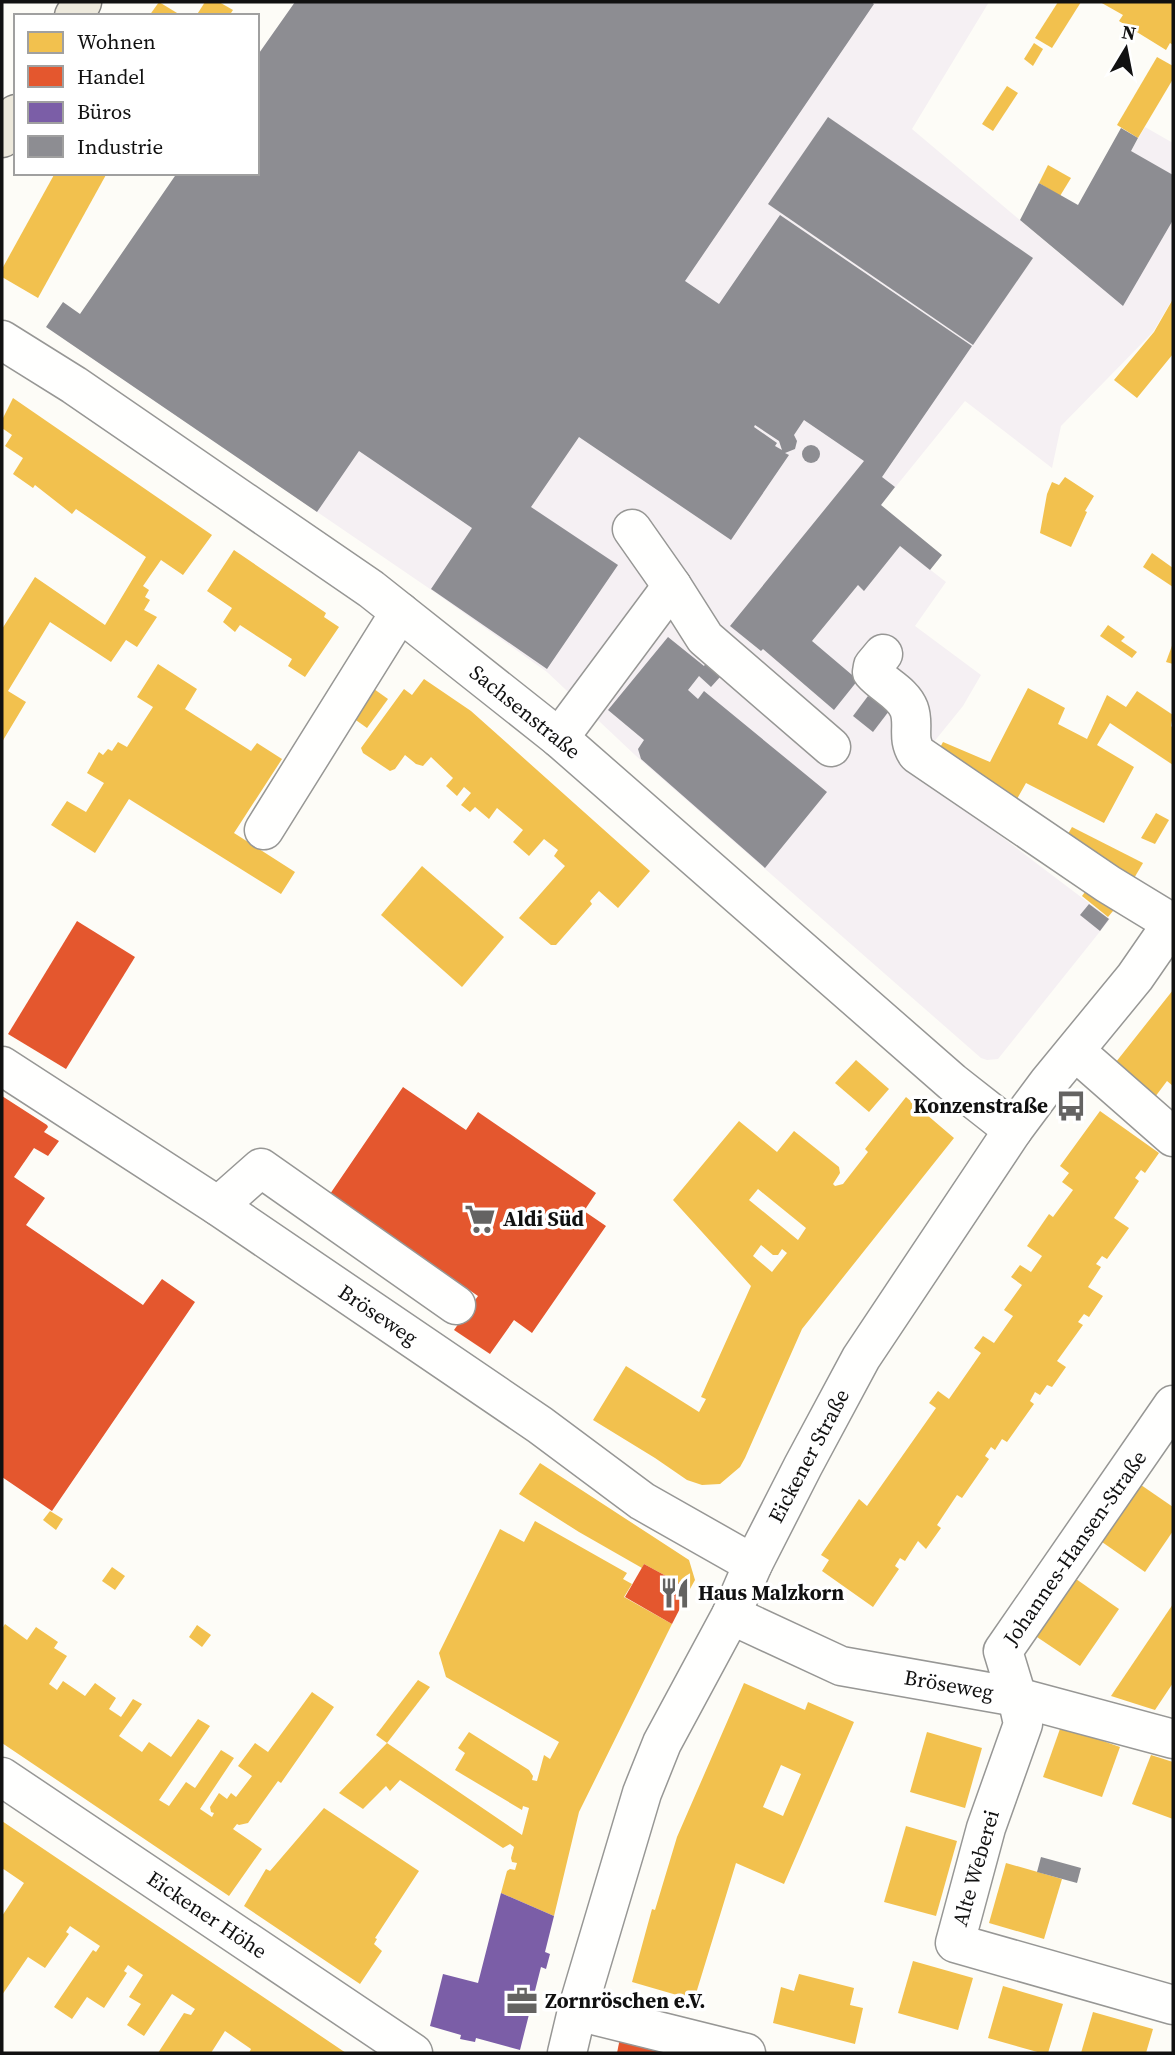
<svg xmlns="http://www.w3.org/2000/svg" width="1175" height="2055" viewBox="0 0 1175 2055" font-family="'Source Serif 4',serif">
<rect width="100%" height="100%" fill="#fdfcf7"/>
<polygon fill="#f5f0f3" points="295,2 989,2 912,129 1066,259 1145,127 1173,143 1173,298 1153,332 1061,426 1052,468 965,401 868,521 946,582 915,626 981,675 963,706 912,769 1110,919 998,1059 987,1060 981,1058 635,755 547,672 430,589 64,339 257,173 257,56"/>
<g fill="#f2c14e" fill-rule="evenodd">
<polygon points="159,2 182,16 149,16"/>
<polygon points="205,2 219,2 233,10 229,16 196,16"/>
<polygon points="1058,2 1081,2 1052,48 1035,38"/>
<polygon points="1100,2 1173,2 1173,45 1170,43 1166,50 1119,21 1123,15"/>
<polygon points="1034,43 1043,49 1033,66 1024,59"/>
<polygon points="1157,57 1173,66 1173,79 1138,138 1117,125"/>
<polygon points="1007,86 1018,93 993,131 982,124"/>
<polygon points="1048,165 1071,178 1060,196 1039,183"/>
<polygon points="55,173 107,173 38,298 2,277 2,269"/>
<polygon points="1173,299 1173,354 1137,398 1114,380 1154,332"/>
<polygon points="13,398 212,535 183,575 161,560 143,586 149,590 145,597 150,600 144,610 157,617 137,647 126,640 111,662 50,622 8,691 26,702 2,742 2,629 35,577 105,625 146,557 76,509 72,514 35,485 33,488 13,474 23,458 5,446 12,435 2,428 2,420"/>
<polygon points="1065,477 1094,496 1085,511 1087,512 1071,547 1040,533 1047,494 1052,482 1059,485"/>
<polygon points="234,550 326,613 324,617 339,627 305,677 288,666 292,659 240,625 235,632 223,622 232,608 207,591"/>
<polygon points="1152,553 1173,568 1173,587 1143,567"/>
<polygon points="1108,625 1125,637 1121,641 1137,652 1132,658 1100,636"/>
<polygon points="1173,643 1173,664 1166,662"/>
<polygon points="158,664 197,689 185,709 251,751 257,743 282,759 234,833 295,872 281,894 129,799 95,853 51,825 67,801 86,812 104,783 87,773 99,752 103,755 108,749 112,751 118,742 127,747 153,707 137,697"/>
<polygon points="424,679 471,711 650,871 618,908 599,891 590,901 592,904 556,945 551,945 519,918 565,866 554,856 558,850 544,839 529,856 513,842 523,830 497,808 489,819 475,807 470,812 461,805 471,793 464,787 457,796 446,786 453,778 431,757 423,766 416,764 405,755 395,769 390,771 363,753 361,748 404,689 412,695"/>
<polygon points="1028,688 1065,708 1058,724 1087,739 1107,695 1126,707 1137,691 1173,715 1171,726 1173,728 1173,765 1110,723 1097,745 1134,767 1104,823 1026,783 1013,806 936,755 943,742 990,762"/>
<polygon points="374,689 388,699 367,728 353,718"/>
<polygon points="1156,813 1169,820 1155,844 1141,838"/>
<polygon points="1072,827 1143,863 1133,880 1064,841"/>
<polygon points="422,866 504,937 462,987 381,915"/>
<polygon points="1091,884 1118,905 1108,917 1082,896"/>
<polygon points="1173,990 1173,1086 1167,1081 1155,1097 1116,1062"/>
<polygon points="856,1060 889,1089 869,1112 835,1083"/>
<path d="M906,1097l48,41 -152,191 -57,129 -5,9 -20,17 -18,1 -15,-5 -32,-22 -62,-38 33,-54 73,46 7,-13 -5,-2 50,-111 -78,-86 66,-79 38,31 17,-21 45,36 1,6 -7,11 2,2 8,-2 25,-32 -3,-3zM758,1189l48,39 -8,12 -49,-40zM761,1245l12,10h5l4,-6 5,4 -15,19 -19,-16z"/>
<polygon points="1100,1111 1159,1153 1145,1173 1141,1170 1135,1178 1139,1181 1114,1218 1129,1228 1107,1259 1102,1256 1096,1264 1101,1267 1088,1287 1103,1296 1089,1317 1084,1314 1078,1322 1083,1325 1057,1361 1066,1367 1052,1387 1047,1385 1040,1395 1035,1392 1030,1401 1034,1404 1007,1442 1002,1439 995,1450 991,1447 985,1456 989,1459 962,1498 957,1495 937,1525 941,1528 926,1549 918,1541 905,1561 900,1558 895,1566 899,1569 873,1607 822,1571 829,1560 821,1555 859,1499 867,1506 936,1408 929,1403 938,1391 949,1399 981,1353 974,1348 983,1336 994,1343 1013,1316 1004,1310 1022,1285 1011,1277 1020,1265 1031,1272 1042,1256 1027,1246 1049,1214 1053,1217 1073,1190 1062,1182 1069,1173 1060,1166"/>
<polygon points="540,1463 689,1560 695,1580 690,1589 644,1564 642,1568 579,1532 519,1494"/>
<polygon points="1141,1485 1173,1507 1173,1531 1145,1572 1102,1542"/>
<polygon points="50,1511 63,1519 56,1530 43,1520"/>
<polygon points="535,1521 627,1573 623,1579 632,1584 624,1597 672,1624 579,1812 554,1916 501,1893 507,1871 510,1869 515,1870 517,1863 512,1862 511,1858 514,1847 510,1844 503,1848 400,1780 390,1791 386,1786 363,1809 339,1793 387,1743 522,1835 529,1808 523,1806 522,1810 455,1770 465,1753 458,1748 469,1732 529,1770 533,1776 532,1780 537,1781 544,1755 550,1759 559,1742 446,1677 439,1653 500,1529 524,1542"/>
<polygon points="112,1567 125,1576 115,1590 102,1581"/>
<polygon points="1076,1579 1119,1609 1080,1666 1037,1637"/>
<polygon points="1173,1604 1173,1683 1155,1710 1111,1696"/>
<polygon points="5,1624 27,1640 36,1627 58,1642 54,1648 67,1656 49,1684 57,1690 63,1681 85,1696 95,1683 116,1698 109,1709 121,1717 133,1699 142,1704 119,1736 142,1752 149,1742 171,1757 198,1719 210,1726 159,1800 169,1806 186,1782 195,1788 221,1750 234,1758 200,1809 212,1817 214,1813 211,1812 210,1807 219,1793 227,1799 231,1793 236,1797 252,1776 238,1766 255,1743 268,1752 312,1692 334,1707 281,1783 278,1781 248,1823 239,1825 237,1824 233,1829 262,1849 229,1896 2,1743 2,1629"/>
<polygon points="197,1625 211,1635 202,1647 189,1637"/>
<polygon points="418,1680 430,1687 387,1743 376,1735"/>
<path d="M744,1683l61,27 3,-8 46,20 -70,162 -48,-21 -42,137 -62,-18 20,-73 3,1 22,-73zM781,1765l20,9 -18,42 -20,-9z"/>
<polygon points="1061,1726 1120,1747 1102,1797 1043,1777"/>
<polygon points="927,1732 982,1748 965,1808 910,1792"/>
<polygon points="1151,1755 1173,1762 1173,1819 1132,1804"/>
<polygon points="324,1808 419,1871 375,1938 377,1939 374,1944 382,1951 360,1984 244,1906 266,1869 270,1871"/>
<polygon points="2,1821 235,1978 346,2053 249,2053 251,2049 225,2031 211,2053 158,2053 184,2013 191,2015 195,2009 172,1994 144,2036 127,2025 141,2004 129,1997 143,1975 128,1965 124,1971 127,1973 104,2008 87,1997 72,2019 54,2007 93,1950 96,1952 100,1946 70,1926 66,1932 69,1934 45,1968 28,1957 2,1995 2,1916 24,1883 2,1868"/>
<polygon points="906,1826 957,1841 936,1916 884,1902"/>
<polygon points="1006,1863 1062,1879 1044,1939 989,1923"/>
<polygon points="913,1961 973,1978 958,2030 898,2013"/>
<polygon points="799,1974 854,1988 850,2005 863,2008 855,2044 773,2023 781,1987 794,1991"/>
<polygon points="1003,1986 1063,2004 1048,2053 1041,2053 988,2038"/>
<polygon points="1093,2012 1153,2029 1146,2053 1081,2053"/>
</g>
<g fill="#e4572e">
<polygon points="77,921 135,957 66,1069 8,1034"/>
<polygon points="403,1087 466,1130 478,1112 596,1193 584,1211 606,1226 532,1333 514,1320 490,1354 454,1330 478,1296 330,1194"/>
<polygon points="2,1096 47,1125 48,1127 44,1132 59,1141 48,1156 34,1148 14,1177 45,1198 26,1225 143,1305 162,1279 195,1302 52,1511 2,1477"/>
<polygon points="644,1564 690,1589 672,1624 625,1597"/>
<polygon points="620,2038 675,2053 617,2053"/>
</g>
<polygon fill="#7b5ea7" points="501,1893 554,1916 545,1952 550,1954 546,1969 541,1967 520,2050 476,2038 475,2042 460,2039 461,2035 430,2026 443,1974 478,1983"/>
<g fill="#8d8d92" fill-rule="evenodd">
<path d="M295,2h576l3,2 -189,277 34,23 61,-89 192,131 -90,131 13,10 -14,18 61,50 -12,15 -30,-24 -36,45 -6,-6 -46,56 46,39 -24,30 -71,-61 -2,2 -31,-25 134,-165 -60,-41 -10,15 3,6 -2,8 -10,4 4,2 -58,85 -152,-103 -48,70 87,58 -71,104 -116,-80 41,-61 -113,-77 -42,61 -271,-185 17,-25 17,12 97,-141h80v-117zM755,425l24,16 3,9 -7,-4 2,-3 -23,-16z"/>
<polygon points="828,117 1033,258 973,345 768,204"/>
<polygon points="1121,128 1138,138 1131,151 1173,175 1173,220 1123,306 1020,220 1039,183 1078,205"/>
<circle cx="811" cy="454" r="9"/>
<polygon points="668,637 704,666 706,663 707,666 720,677 711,687 699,676 688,690 698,699 704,691 827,792 765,868 641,759 638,749 644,740 608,710"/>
<polygon points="868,696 889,711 873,732 853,716"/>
<polygon points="1089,904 1109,919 1100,931 1080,915"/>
<polygon points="1041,1857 1081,1868 1077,1883 1037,1872"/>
</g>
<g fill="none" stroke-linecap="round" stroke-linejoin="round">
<g stroke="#979795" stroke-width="41">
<g id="minor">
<polyline points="2,340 74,385 371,589 559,738 952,1082 1013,1130"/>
<polyline points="632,529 672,586 705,638 831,747"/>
<path d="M883,654l-10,12 -1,6c11,13 31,21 37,37 6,16 -3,29 8,45l191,130 64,39"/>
<polyline points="559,738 672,586"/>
<polyline points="264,830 400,612"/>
<polyline points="1075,1051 1173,1137"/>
<polyline points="2,1066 218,1206 540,1425 642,1501 753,1564"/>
<polyline points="218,1206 261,1168 456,1305"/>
<polyline points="1173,1405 1003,1651 1017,1697 1023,1724 986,1828 955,1943 1173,2005"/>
<polyline points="731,1615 841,1666 1017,1697 1173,1739"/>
<polyline points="2,1777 413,2053"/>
<polyline points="577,2011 746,2053"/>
<polyline points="567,2053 577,2011 642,1793 662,1743 731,1615 753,1564 803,1466 861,1358 1013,1130 1048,1083 1135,977 1173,922"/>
</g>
</g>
<g stroke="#858482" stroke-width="41">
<g id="major">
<polyline points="74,16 82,2"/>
<polyline points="2,138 16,114"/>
</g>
</g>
<use href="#minor" stroke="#fffffe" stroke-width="38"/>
<use href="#major" stroke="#ede9dc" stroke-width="38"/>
</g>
<defs>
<g id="bus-bare" transform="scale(2.415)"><path d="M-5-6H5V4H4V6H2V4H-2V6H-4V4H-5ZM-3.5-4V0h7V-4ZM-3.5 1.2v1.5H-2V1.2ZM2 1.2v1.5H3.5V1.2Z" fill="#646362" stroke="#fff" stroke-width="2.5" paint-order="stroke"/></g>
<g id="supermarket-bare" transform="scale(2.415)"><path d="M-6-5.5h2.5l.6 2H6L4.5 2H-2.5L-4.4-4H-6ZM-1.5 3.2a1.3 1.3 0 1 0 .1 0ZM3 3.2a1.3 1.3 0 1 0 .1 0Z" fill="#646362" stroke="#fff" stroke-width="2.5" paint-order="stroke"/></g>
<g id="restaurant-bare" transform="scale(2.415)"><path d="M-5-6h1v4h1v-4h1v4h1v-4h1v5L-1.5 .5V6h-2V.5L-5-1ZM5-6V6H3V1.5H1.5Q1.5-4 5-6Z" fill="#646362" stroke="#fff" stroke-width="2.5" paint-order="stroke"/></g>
<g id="office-bare" transform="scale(2.415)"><path d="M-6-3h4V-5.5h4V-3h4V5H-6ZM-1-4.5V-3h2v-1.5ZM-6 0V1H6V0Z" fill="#646362" stroke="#fff" stroke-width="2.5" paint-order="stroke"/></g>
</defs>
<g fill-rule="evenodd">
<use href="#bus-bare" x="1071" y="1106"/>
<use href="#supermarket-bare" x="480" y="1219"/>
<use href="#restaurant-bare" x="675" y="1593"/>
<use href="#office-bare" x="522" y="2001"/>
</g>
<g text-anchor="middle" stroke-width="7" stroke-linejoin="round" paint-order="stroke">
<g font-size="21" fill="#111" stroke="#fff">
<text transform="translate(525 712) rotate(39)" y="7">Sachsenstraße</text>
<text transform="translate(378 1315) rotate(34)" y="7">Bröseweg</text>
<text transform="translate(809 1456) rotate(-62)" y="7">Eickener Straße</text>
<text transform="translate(1075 1548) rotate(-55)" y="7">Johannes-Hansen-Straße</text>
<text transform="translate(949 1685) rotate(10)" y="7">Bröseweg</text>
<text transform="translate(976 1868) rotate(-74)" y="7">Alte Weberei</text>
<text transform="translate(207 1915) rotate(34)" y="7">Eickener Höhe</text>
</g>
<g font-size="21" font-weight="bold" fill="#111" stroke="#fff" text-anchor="start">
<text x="1048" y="1113" text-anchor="end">Konzenstraße</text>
<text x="503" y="1226">Aldi Süd</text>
<text x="698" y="1600">Haus Malzkorn</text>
<text x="545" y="2008">Zornröschen e.V.</text>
</g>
</g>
<rect width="1175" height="2055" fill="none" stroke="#111111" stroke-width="7"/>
<rect x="14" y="14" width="245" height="161" fill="#ffffff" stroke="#a0a0a0" stroke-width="2"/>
<rect x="28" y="32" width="35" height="21" fill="#f2c14e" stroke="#a0a0a0" stroke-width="2"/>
<text x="77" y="49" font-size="21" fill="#111111">Wohnen</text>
<rect x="28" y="66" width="35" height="21" fill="#e4572e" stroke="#a0a0a0" stroke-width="2"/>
<text x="77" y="84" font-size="21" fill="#111111">Handel</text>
<rect x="28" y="102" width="35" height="21" fill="#7b5ea7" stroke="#a0a0a0" stroke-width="2"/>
<text x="77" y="119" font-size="21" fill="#111111">Büros</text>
<rect x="28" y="136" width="35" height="21" fill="#8d8d92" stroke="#a0a0a0" stroke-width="2"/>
<text x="77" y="154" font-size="21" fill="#111111">Industrie</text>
<g transform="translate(1126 49) rotate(10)" stroke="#ffffff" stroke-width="5" paint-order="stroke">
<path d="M0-5L12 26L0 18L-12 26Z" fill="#111111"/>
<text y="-10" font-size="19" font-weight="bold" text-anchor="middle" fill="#111111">N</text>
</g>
</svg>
